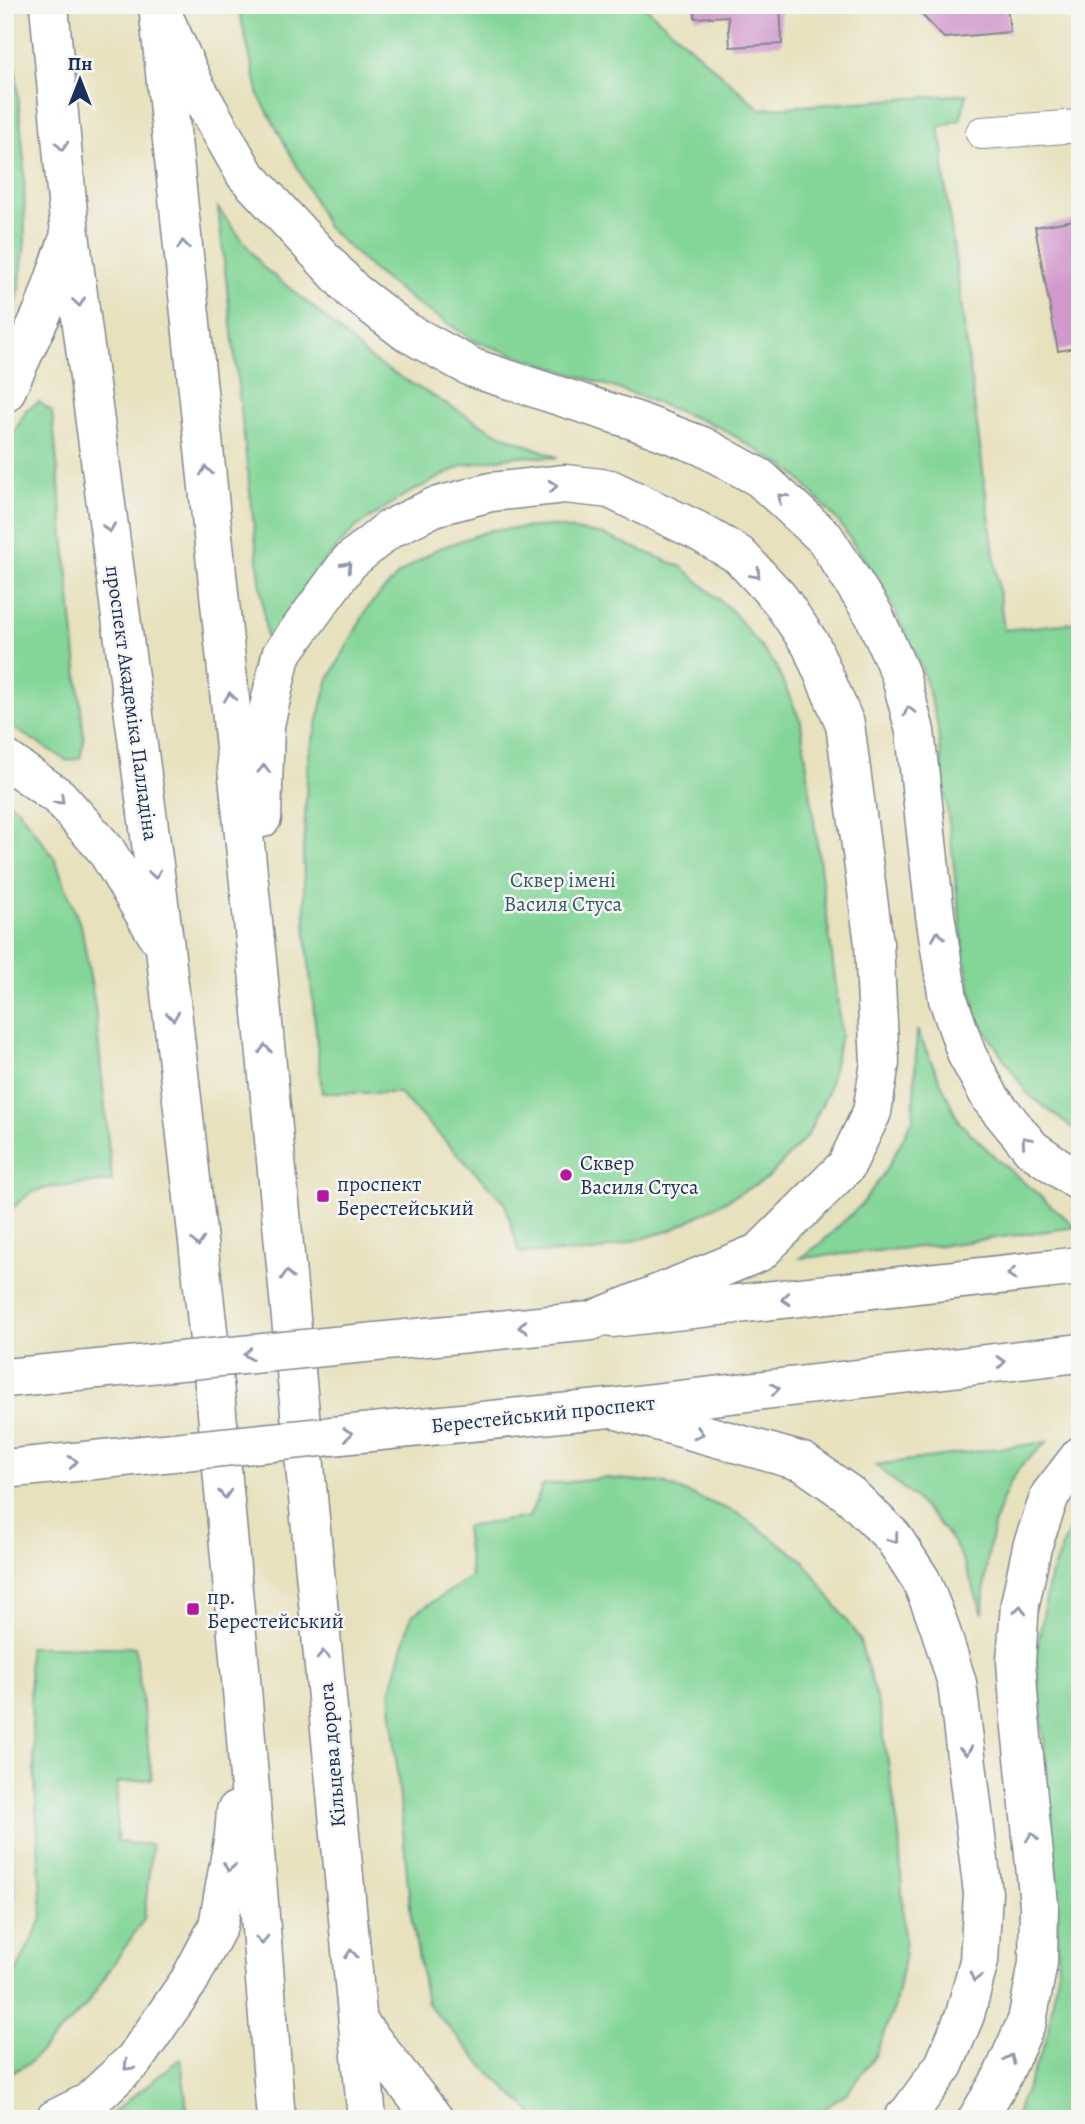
<svg xmlns="http://www.w3.org/2000/svg" width="1085" height="2124" viewBox="0 0 1085 2124" font-family="Alegreya,serif">
<rect width="100%" height="100%" fill="#f6f6f2"/>
<filter id="ink" filterUnits="userSpaceOnUse"><feTurbulence type="fractalNoise" baseFrequency=".0143" numOctaves="2"/><feDisplacementMap in="SourceGraphic" scale="14" xChannelSelector="R" yChannelSelector="G"/><feConvolveMatrix kernelMatrix="1 2 1 2 8 2 1 2 1" color-interpolation-filters="sRGB"/></filter>
<filter id="wash" filterUnits="userSpaceOnUse"><feTurbulence type="fractalNoise" baseFrequency=".00686" numOctaves="4" result="noise"/><feDisplacementMap in="SourceGraphic" scale="28" xChannelSelector="R" yChannelSelector="G"/><feGaussianBlur stdDeviation="1.57" result="paint"/><feColorMatrix in="noise" values="0 0 0 0 0 0 0 0 0 0 0 0 0 0 0 0 0 1.4 0 .05"/><feComposite in="paint" operator="in"/></filter>
<g filter="url(#wash)">
<rect width="100%" height="100%" fill="#e8e1bd"/>
<polygon fill="#cfbdcf" points="5,1765 17,1897 5,1939"/>
<g fill="#84d698" stroke="#50827b" stroke-width="2">
<polygon points="5,5 10,5 24,161 25,242 18,297 5,331"/>
<polygon points="238,5 643,5 760,109 967,94 960,120 939,127 944,155 944,174 1004,630 1080,622 1080,1134 1027,1093 976,1017 965,961 937,722 922,668 886,592 838,521 792,471 719,427 636,395 477,342 420,306 374,271 327,227 298,168 259,96"/>
<polygon points="218,208 263,267 313,307 373,361 495,432 559,458 516,456 464,465 403,496 355,528 313,574 295,604 269,660"/>
<polygon points="39,402 52,412 84,740 80,758 68,761 5,723 5,450 26,410"/>
<polygon points="551,526 604,535 682,567 733,612 776,666 801,722 835,978 841,1035 828,1091 808,1135 768,1178 672,1230 594,1252 519,1253 505,1203 399,1093 322,1093 306,934 303,854 308,759 328,681 368,607 400,573 437,549 491,530"/>
<polygon points="5,800 18,809 55,859 82,930 95,1007 112,1181 47,1188 30,1193 6,1214 11,1261 5,1261"/>
<polygon points="917,1030 959,1122 999,1161 1076,1227 952,1244 801,1258 821,1243 862,1204 888,1167 913,1119"/>
<path d="M1047,1442c-10,10 -24,19 -31,31 -26,42 -31,93 -33,141 -10,-25 -17,-54 -33,-76 -20,-29 -48,-51 -75,-73z"/>
<polygon points="606,1478 663,1483 739,1514 804,1561 859,1638 880,1711 899,1833 905,1953 895,2005 875,2056 846,2094 809,2119 538,2119 486,2069 427,2003 411,1916 390,1693 411,1616 471,1577 465,1527 529,1517 543,1485"/>
<polygon points="1080,1510 1080,2114 1077,2119 1014,2119 1046,2041 1058,1973 1056,1873 1036,1655 1050,1577 1073,1520"/>
<polygon points="28,1647 135,1647 152,1779 117,1783 117,1842 152,1845 144,1919 84,2008 28,2064 5,2076 5,1994 42,1919"/>
<polygon points="181,2058 188,2119 105,2119"/>
</g>
<g id="blocks">
<g fill="#d199cc">
<polygon points="694,5 780,5 782,44 730,47 728,16 695,18"/>
<polygon points="929,5 1007,5 1010,32 944,38 921,14"/>
<polygon points="1074,5 1080,5 1080,46 1078,46"/>
<polygon points="1080,219 1080,347 1058,351 1035,227"/>
<polygon points="5,1831 7,1831 12,1895 5,1896"/>
</g>
</g>
</g>
<g filter="url(#ink)">
<use href="#blocks" fill-opacity="0" stroke="#82888e" stroke-width="2"/>
<g fill="none" stroke-linecap="round" stroke-linejoin="round">
<g stroke="#82888e" stroke-width="34">
<polyline id="minor" points="982,133 1080,126"/>
</g>
<g stroke="#82888e" stroke-width="41">
<g id="primary">
<polyline points="162,13 195,86 245,174 353,291 405,331 473,368 636,421 702,446 760,478 825,538 874,615 900,674 915,731 935,915 948,999 967,1055 991,1099 1032,1149 1080,1182"/>
<polyline points="612,1318 1080,1266"/>
<polyline points="610,1408 1080,1353"/>
<polyline points="977,2119 1001,2079 1027,2021 1038,1963 1039,1904 1020,1718 1016,1661 1020,1604 1032,1547 1050,1495 1080,1456"/>
</g>
</g>
<g stroke="#82888e" stroke-width="41">
<g id="trunk">
<polyline points="49,5 70,234 165,948 216,1402 243,1701 276,2119"/>
<polyline points="158,5 257,960 367,2119"/>
<polyline points="5,393 44,309 67,243"/>
<polyline points="5,759 59,797 106,850 157,935"/>
<polyline points="262,818 265,725 281,655 349,562 388,530 434,507 491,492 565,484 610,489 696,530 739,555 779,598 811,645 845,724 874,944 880,1063 872,1112 846,1166 760,1252 591,1321"/>
<polyline points="610,1408 803,1462 850,1495 893,1537 921,1580 939,1625 957,1683 983,1893 979,1961 965,2015 944,2065 910,2112 903,2119"/>
<polyline points="358,2022 434,2119"/>
<polyline points="55,2119 89,2102 134,2060 189,1981 218,1926 234,1835 236,1811"/>
</g>
</g>
<use href="#minor" stroke="#fff" stroke-width="32"/>
<use href="#primary" stroke="#fff" stroke-width="38"/>
<use href="#trunk" stroke="#fff" stroke-width="38"/>
<g stroke="#82888e" stroke-width="41" stroke-linecap="butt">
<g id="trunk-bridge">
<polyline points="5,1378 591,1321"/>
<polyline points="5,1469 610,1408"/>
</g>
</g>
<use href="#trunk-bridge" stroke="#fff" stroke-width="38"/>
</g>
<defs><path id="oneway-chevron" d="M-2-3.5L2.5 0L-2 3.5" fill="none" stroke-width="1.6" stroke-linecap="round" stroke-linejoin="round" transform="scale(1.75)"/></defs>
<g stroke="#8d97ae">
<use href="#oneway-chevron" transform="translate(62 146) rotate(85)"/>
<use href="#oneway-chevron" transform="translate(183 245) rotate(-96)"/>
<use href="#oneway-chevron" transform="translate(79 302) rotate(82)"/>
<use href="#oneway-chevron" transform="translate(206 471) rotate(-96)"/>
<use href="#oneway-chevron" transform="translate(553 486) rotate(-5)"/>
<use href="#oneway-chevron" transform="translate(782 498) rotate(-137)"/>
<use href="#oneway-chevron" transform="translate(109 528) rotate(82)"/>
<use href="#oneway-chevron" transform="translate(347 566) rotate(-48)"/>
<use href="#oneway-chevron" transform="translate(756 574) rotate(47)"/>
<use href="#oneway-chevron" transform="translate(230 697) rotate(-96)"/>
<use href="#oneway-chevron" transform="translate(909 711) rotate(-104)"/>
<use href="#oneway-chevron" transform="translate(264 769) rotate(-88)"/>
<use href="#oneway-chevron" transform="translate(60 800) rotate(43)"/>
<use href="#oneway-chevron" transform="translate(155 874) rotate(82)"/>
<use href="#oneway-chevron" transform="translate(938 936) rotate(-99)"/>
<use href="#oneway-chevron" transform="translate(173 1016) rotate(84)"/>
<use href="#oneway-chevron" transform="translate(265 1049) rotate(-95)"/>
<use href="#oneway-chevron" transform="translate(1026 1141) rotate(-131)"/>
<use href="#oneway-chevron" transform="translate(198 1242) rotate(84)"/>
<use href="#oneway-chevron" transform="translate(1012 1274) rotate(174)"/>
<use href="#oneway-chevron" transform="translate(287 1275) rotate(-95)"/>
<use href="#oneway-chevron" transform="translate(786 1299) rotate(174)"/>
<use href="#oneway-chevron" transform="translate(523 1327) rotate(174)"/>
<use href="#oneway-chevron" transform="translate(248 1354) rotate(174)"/>
<use href="#oneway-chevron" transform="translate(1001 1362) rotate(-7)"/>
<use href="#oneway-chevron" transform="translate(775 1389) rotate(-7)"/>
<use href="#oneway-chevron" transform="translate(699 1433) rotate(16)"/>
<use href="#oneway-chevron" transform="translate(348 1434) rotate(-6)"/>
<use href="#oneway-chevron" transform="translate(73 1462) rotate(-6)"/>
<use href="#oneway-chevron" transform="translate(225 1494) rotate(85)"/>
<use href="#oneway-chevron" transform="translate(894 1539) rotate(52)"/>
<use href="#oneway-chevron" transform="translate(1020 1610) rotate(-84)"/>
<use href="#oneway-chevron" transform="translate(323 1655) rotate(-95)"/>
<use href="#oneway-chevron" transform="translate(966 1751) rotate(83)"/>
<use href="#oneway-chevron" transform="translate(1032 1837) rotate(-96)"/>
<use href="#oneway-chevron" transform="translate(229 1867) rotate(100)"/>
<use href="#oneway-chevron" transform="translate(262 1940) rotate(85)"/>
<use href="#oneway-chevron" transform="translate(351 1954) rotate(-95)"/>
<use href="#oneway-chevron" transform="translate(975 1977) rotate(105)"/>
<use href="#oneway-chevron" transform="translate(1010 2059) rotate(-66)"/>
<use href="#oneway-chevron" transform="translate(128 2066) rotate(135)"/>
</g>
</g>
<g fill="#b5179e" stroke="#f6f6f2" stroke-width="2.5">
<circle cx="566" cy="1175" r="7"/>
<rect x="316" y="1189" width="14" height="14" rx="3.5"/>
<rect x="186" y="1602" width="14" height="14" rx="3.5"/>
</g>
<g text-anchor="middle" stroke-width="5" stroke-linejoin="round" paint-order="stroke">
<g font-size="21" fill="#1b2f5e" stroke="#f6f6f2">
<text transform="translate(132 703) rotate(82)" y="7">проспект Академіка Палладіна</text>
<text transform="translate(543 1414) rotate(-6)" y="7">Берестейський проспект</text>
<text transform="translate(332 1755) rotate(-95)" y="7">Кільцева дорога</text>
</g>
<g font-size="21" fill="#35596c" stroke="#f6f6f2">
<text x="563" y="887">Сквер імені<tspan x="563" dy="24">Василя Стуса</tspan></text>
</g>
<g font-size="21" fill="#1b2f5e" stroke="#f6f6f2" text-anchor="start">
<text x="580" y="1170">Сквер<tspan x="580" dy="24">Василя Стуса</tspan></text>
<text x="337" y="1191">проспект<tspan x="337" dy="24">Берестейський</tspan></text>
<text x="207" y="1604">пр.<tspan x="207" dy="24">Берестейський</tspan></text>
</g>
</g>
<rect width="1085" height="2124" fill="none" stroke="#f6f6f2" stroke-width="28"/>
<g transform="translate(80 80)" stroke="#f6f6f2" stroke-width="5" paint-order="stroke">
<path d="M0-5L12 26L0 18L-12 26Z" fill="#1b2f5e"/>
<text y="-10" font-size="19" font-weight="bold" text-anchor="middle" fill="#1b2f5e">Пн</text>
</g>
</svg>
